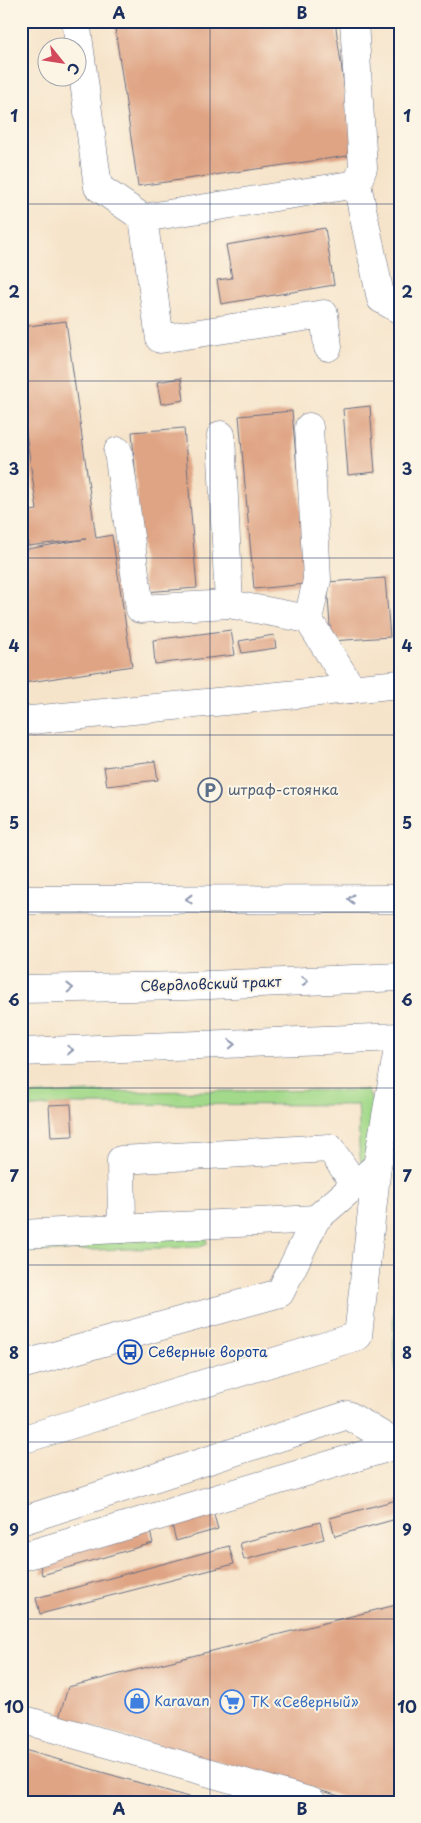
<svg xmlns="http://www.w3.org/2000/svg" width="421" height="1823" viewBox="0 0 421 1823" font-family="'Playpen Sans',sans-serif">
<rect width="100%" height="100%" fill="#fcf5e5"/>
<filter id="ink" filterUnits="userSpaceOnUse"><feTurbulence type="fractalNoise" baseFrequency=".02" numOctaves="2"/><feDisplacementMap in="SourceGraphic" scale="10" xChannelSelector="R" yChannelSelector="G"/><feConvolveMatrix kernelMatrix="1 2 1 2 8 2 1 2 1" color-interpolation-filters="sRGB"/></filter>
<filter id="wash" filterUnits="userSpaceOnUse"><feTurbulence type="fractalNoise" baseFrequency=".0096" numOctaves="4" result="noise"/><feDisplacementMap in="SourceGraphic" scale="20" xChannelSelector="R" yChannelSelector="G"/><feGaussianBlur stdDeviation="1.12" result="paint"/><feColorMatrix in="noise" values="0 0 0 0 0 0 0 0 0 0 0 0 0 0 0 0 0 1.4 0 .05"/><feComposite in="paint" operator="in"/></filter>
<g filter="url(#wash)">
<rect width="100%" height="100%" fill="#f6e4ca"/>
<g fill="#a3d98a" stroke="#5f8474">
<path d="M367,1090l6,12 -5,57 -7,3c-4,-19 -1,-38 -3,-57l-287,-1 -50,4v-13l70,-3z"/>
<polygon points="400,1179 400,1401 394,1352 393,1298"/>
<polygon points="206,1238 207,1244 200,1247 21,1252 21,1241"/>
</g>
<g id="blocks">
<g fill="#dfa484">
<polygon points="114,21 335,21 354,155 138,186"/>
<polygon points="325,228 334,285 221,304 217,280 232,278 226,245"/>
<polygon points="66,321 96,538 112,535 132,666 24,683 21,664 21,550 86,539 28,546 24,512 37,510 21,397 21,327"/>
<polygon points="181,378 184,400 161,404 157,382"/>
<polygon points="370,406 375,472 348,475 343,409"/>
<polygon points="292,411 307,584 254,589 239,416"/>
<polygon points="184,428 197,588 145,592 132,432"/>
<polygon points="385,578 390,637 331,641 327,582"/>
<polygon points="231,630 235,655 155,664 153,640"/>
<polygon points="274,635 276,648 242,653 239,641"/>
<polygon points="155,761 158,780 107,786 104,767"/>
<polygon points="71,1104 73,1136 51,1137 49,1105"/>
<polygon points="400,1499 400,1518 335,1536 330,1518"/>
<polygon points="211,1505 218,1529 176,1541 170,1517"/>
<polygon points="147,1520 153,1543 42,1575 39,1557"/>
<polygon points="320,1522 324,1539 244,1560 240,1543"/>
<polygon points="229,1546 234,1564 40,1614 36,1598"/>
<polygon points="400,1604 400,1802 361,1802 59,1718 68,1687"/>
<polygon points="21,1749 203,1801 203,1802 21,1802"/>
</g>
</g>
</g>
<g filter="url(#ink)">
<use href="#blocks" fill-opacity="0" stroke="#686e84" stroke-width="1"/>
<g fill="none" stroke-linecap="round" stroke-linejoin="round">
<g stroke="#686e84" stroke-width="29">
<g id="minor">
<polyline points="76,21 98,187 143,218 160,339 324,314 328,347"/>
<polyline points="354,21 363,168 357,184"/>
<polyline points="143,218 357,184 381,299 400,310"/>
<polyline points="221,435 229,604"/>
<polyline points="118,451 140,609 229,604 308,619 352,689"/>
<polyline points="308,619 317,580 309,427"/>
<polyline points="21,721 400,684"/>
<polyline points="122,1229 121,1160 330,1148 355,1185"/>
<polyline points="21,1234 316,1219"/>
<polyline points="21,1365 280,1293 316,1219 377,1166 400,1038"/>
<polyline points="21,1440 358,1336 377,1166"/>
<polyline points="21,1521 348,1415 398,1445"/>
<polyline points="21,1557 400,1444"/>
<polyline points="21,1719 312,1802"/>
</g>
</g>
<g stroke="#686e84" stroke-width="29">
<g id="major">
<polyline points="21,900 400,899"/>
<polyline points="21,989 186,986 400,977"/>
<polyline points="21,1052 400,1037"/>
</g>
</g>
<use href="#minor" stroke="#fff" stroke-width="28"/>
<use href="#major" stroke="#fff" stroke-width="28"/>
</g>
<defs><path id="oneway-chevron" d="M-2-3.5L2.5 0L-2 3.5" fill="none" stroke-width="1.6" stroke-linecap="round" stroke-linejoin="round" transform="scale(1.25)"/></defs>
<g stroke="#8d97ae">
<use href="#oneway-chevron" transform="translate(189 899) rotate(180)"/>
<use href="#oneway-chevron" transform="translate(351 899) rotate(180)"/>
<use href="#oneway-chevron" transform="translate(305 981) rotate(-2)"/>
<use href="#oneway-chevron" transform="translate(70 988) rotate(-1)"/>
<use href="#oneway-chevron" transform="translate(232 1044) rotate(-2)"/>
<use href="#oneway-chevron" transform="translate(70 1050) rotate(-2)"/>
</g>
</g>
<path fill="none" stroke="#1b2f5e" stroke-width="1" stroke-opacity="0.55" d="M210,21v1781M21,204h379M21,381h379M21,558h379M21,735h379M21,912h379M21,1088h379M21,1265h379M21,1442h379M21,1619h379"/>
<defs>
<g id="parking-ring" transform="scale(1.25)"><circle r="9.5" fill="#fcf5e5" stroke="#5c6f8a" stroke-width="1.5"/><path d="M-3.5-5.5H1a3.5 3.5 0 0 1 0 7H-1V5.5H-3.5ZM-1-3.4V-.6H.8a1.4 1.4 0 0 0 0-2.8Z" fill="#5c6f8a"/></g>
<g id="bus-ring" transform="scale(1.25)"><circle r="9.5" fill="#fcf5e5" stroke="#1a4fb4" stroke-width="1.5"/><path d="M-5-6H5V4H4V6H2V4H-2V6H-4V4H-5ZM-3.5-4V0h7V-4ZM-3.5 1.2v1.5H-2V1.2ZM2 1.2v1.5H3.5V1.2Z" fill="#1a4fb4"/></g>
<g id="shop-ring" transform="scale(1.25)"><circle r="9.5" fill="#fcf5e5" stroke="#3f7fe0" stroke-width="1.5"/><path d="M-5-2.5h2.3a2.7 3.5 0 0 1 5.4 0H5L5.5 6h-11ZM-1.5-2.5h3a1.5 2.3 0 0 0-3 0Z" fill="#3f7fe0"/></g>
<g id="supermarket-ring" transform="scale(1.25)"><circle r="9.5" fill="#fcf5e5" stroke="#3f7fe0" stroke-width="1.5"/><path d="M-6-5.5h2.5l.6 2H6L4.5 2H-2.5L-4.4-4H-6ZM-1.5 3.2a1.3 1.3 0 1 0 .1 0ZM3 3.2a1.3 1.3 0 1 0 .1 0Z" fill="#3f7fe0"/></g>
</defs>
<g fill-rule="evenodd">
<use href="#parking-ring" x="210" y="790"/>
<use href="#bus-ring" x="130" y="1352"/>
<use href="#shop-ring" x="137" y="1701"/>
<use href="#supermarket-ring" x="232" y="1702"/>
</g>
<g text-anchor="middle" stroke-width="4" stroke-linejoin="round" paint-order="stroke">
<g font-size="14" fill="#4e5e75" stroke="#fcf5e5" text-anchor="start">
<text x="228" y="795">штраф-стоянка</text>
</g>
<g font-size="14" fill="#1b2f5e" stroke="#fcf5e5">
<text transform="translate(211 984) rotate(-2)" y="5">Свердловский тракт</text>
</g>
<g font-size="14" fill="#164399" stroke="#fcf5e5" text-anchor="start">
<text x="148" y="1357">Северные ворота</text>
</g>
<g font-size="14" fill="#366cbe" stroke="#fcf5e5" text-anchor="start">
<text x="154" y="1706">Karavan</text>
<text x="250" y="1707">ТК «Северный»</text>
</g>
</g>
<rect width="421" height="1823" fill="none" stroke="#fcf5e5" stroke-width="55"/>
<g transform="translate(62 62) rotate(120)"><circle r="24" fill="#fcf5e5" stroke="#a2a6af"/>
<path d="M0-4L9 19L0 12L-9 19Z" fill="#d1495b"/>
<text y="-8" font-size="14" font-weight="bold" text-anchor="middle" fill="#1b2f5e">С</text>
</g>
<rect x="28" y="28" width="366" height="1768" fill="none" stroke="#1b2f5e" stroke-width="2"/>
<g font-size="16" text-anchor="middle" font-weight="bold" fill="#1b2f5e">
<text x="119" y="19">A</text>
<text x="302" y="19">B</text>
<text x="14" y="122">1</text>
<text x="407" y="122">1</text>
<text x="14" y="298">2</text>
<text x="407" y="298">2</text>
<text x="14" y="475">3</text>
<text x="407" y="475">3</text>
<text x="14" y="652">4</text>
<text x="407" y="652">4</text>
<text x="14" y="829">5</text>
<text x="407" y="829">5</text>
<text x="14" y="1006">6</text>
<text x="407" y="1006">6</text>
<text x="14" y="1182">7</text>
<text x="407" y="1182">7</text>
<text x="14" y="1359">8</text>
<text x="407" y="1359">8</text>
<text x="14" y="1536">9</text>
<text x="407" y="1536">9</text>
<text x="14" y="1713">10</text>
<text x="407" y="1713">10</text>
<text x="119" y="1815">A</text>
<text x="302" y="1815">B</text>
</g>
</svg>
